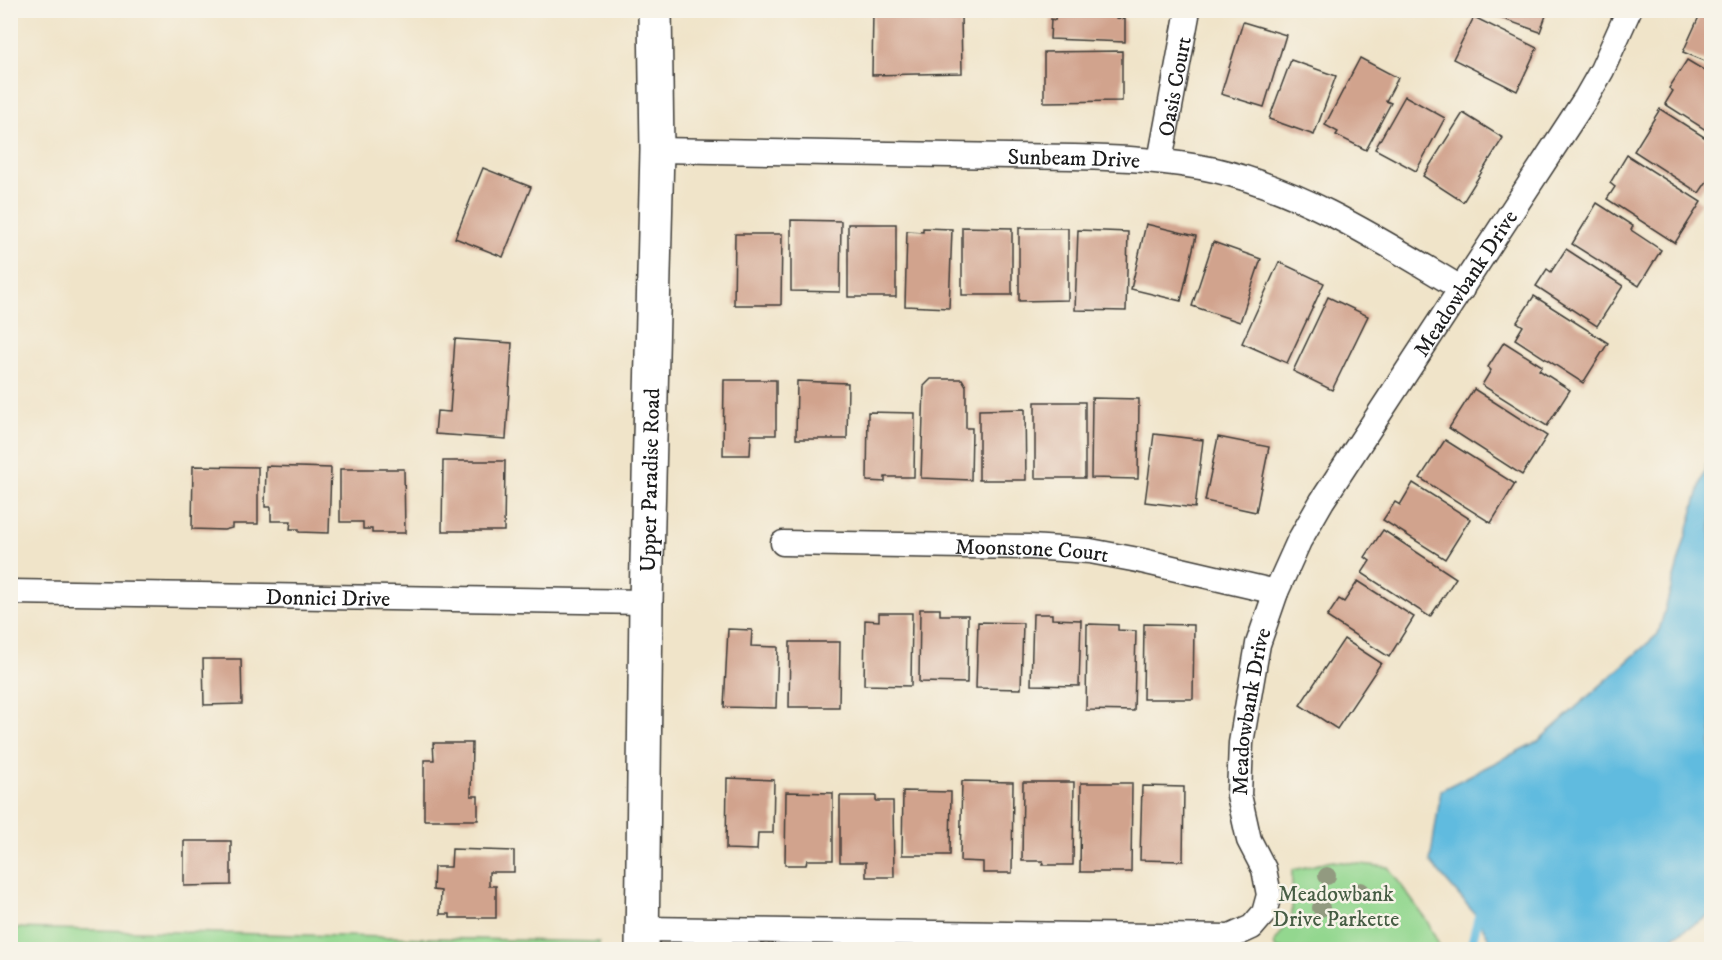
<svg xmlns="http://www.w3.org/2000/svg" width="1722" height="960" viewBox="0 0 1722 960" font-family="'IM FELL DW Pica',serif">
<rect width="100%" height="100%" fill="#f7f3e8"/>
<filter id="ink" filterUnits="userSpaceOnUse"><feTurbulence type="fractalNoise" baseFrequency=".0167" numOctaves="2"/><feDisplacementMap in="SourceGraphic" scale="12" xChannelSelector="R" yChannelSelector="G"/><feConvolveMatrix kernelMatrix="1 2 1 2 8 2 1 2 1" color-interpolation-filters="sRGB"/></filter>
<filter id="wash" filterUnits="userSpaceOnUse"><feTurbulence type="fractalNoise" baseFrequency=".008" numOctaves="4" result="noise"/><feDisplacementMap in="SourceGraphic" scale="24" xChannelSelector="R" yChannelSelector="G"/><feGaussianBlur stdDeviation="1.35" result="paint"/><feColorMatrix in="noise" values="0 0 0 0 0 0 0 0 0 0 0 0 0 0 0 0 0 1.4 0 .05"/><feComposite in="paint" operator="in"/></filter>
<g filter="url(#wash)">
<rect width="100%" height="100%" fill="#f0e4c9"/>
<g fill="#93d78f" stroke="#587a56" stroke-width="1.5">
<polygon points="1332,861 1388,867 1427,921 1441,949 1276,949 1274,943 1292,916 1292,870"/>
<polygon points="11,928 599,942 599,950 11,950"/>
</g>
<polygon fill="#61bbdf" stroke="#3e6c7e" stroke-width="1.5" points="1711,458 1711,915 1676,935 1663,949 1495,949 1475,914 1430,862 1441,790 1538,741 1658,634 1706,465"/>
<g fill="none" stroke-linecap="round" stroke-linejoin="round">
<polyline stroke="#61bbdf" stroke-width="9" points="1470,950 1481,907"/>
</g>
<g id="blocks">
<g fill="#d1a38d">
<polygon points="873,10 968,10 968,14 961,14 962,73 872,75"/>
<polygon points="1056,10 1116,10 1116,18 1125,19 1125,42 1050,39 1051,19 1055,20"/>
<polygon points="1478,10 1548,10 1540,32"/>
<polygon points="1702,10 1712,10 1712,64 1683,52"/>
<polygon points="1474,17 1537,48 1517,91 1453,59"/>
<polygon points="1243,22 1286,35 1264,107 1221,94"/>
<polygon points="1122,51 1122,101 1044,102 1044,52"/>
<polygon points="1360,58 1398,78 1386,101 1391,103 1366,150 1336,135 1338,132 1325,125"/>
<polygon points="1291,60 1336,76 1314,135 1269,119"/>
<polygon points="1687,60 1712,75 1712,134 1665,104 1673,91 1669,88"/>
<polygon points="1405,96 1445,118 1416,171 1375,149"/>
<polygon points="1660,109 1712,142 1712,174 1699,193 1634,151"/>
<polygon points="1463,113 1503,138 1463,202 1423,176"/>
<polygon points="1627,155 1701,202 1675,243 1607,199 1615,187 1610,183"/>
<polygon points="483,168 531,187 503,257 455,238"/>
<polygon points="1597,203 1633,226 1631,230 1661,250 1639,286 1572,244"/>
<polygon points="791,220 841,221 840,292 791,291"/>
<rect x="848" y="224" width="48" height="73"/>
<polygon points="1146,224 1196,236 1181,301 1131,289"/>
<polygon points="962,227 1012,228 1012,295 962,295"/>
<polygon points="923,228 952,229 949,308 905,306 907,231 923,232"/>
<polygon points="1019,228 1068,228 1068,300 1019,301"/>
<polygon points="1078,230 1128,232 1126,311 1075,310"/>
<polygon points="735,234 782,234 781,305 734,305"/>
<polygon points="1213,242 1261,259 1240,322 1192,306"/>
<polygon points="1566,249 1623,286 1597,326 1536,286 1547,269 1551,272"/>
<polygon points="1279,262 1324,283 1287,363 1242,343"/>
<polygon points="1534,296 1608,343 1583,383 1515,339 1523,326 1517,322"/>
<polygon points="1328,297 1368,316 1332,390 1293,371"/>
<polygon points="455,339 512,343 506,439 435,434 437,411 450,412"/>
<polygon points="1504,342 1542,366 1539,370 1570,390 1547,426 1482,385 1491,370 1488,367"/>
<polygon points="931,379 962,379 966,386 966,428 972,428 971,480 921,478 924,386"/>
<polygon points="724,380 776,380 776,435 751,435 750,455 723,455"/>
<polygon points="797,381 848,383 847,439 796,439"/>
<polygon points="1474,389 1547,436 1522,475 1449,428"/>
<polygon points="1092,398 1139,399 1138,479 1091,478"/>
<rect x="1035" y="402" width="50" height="76"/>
<polygon points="1025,409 1026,480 979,480 979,410"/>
<polygon points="868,412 915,413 914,477 885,477 885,482 867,481"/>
<polygon points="1154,434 1203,440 1195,508 1145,502"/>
<polygon points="1218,437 1269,447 1256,512 1205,501"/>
<polygon points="1445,440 1515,484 1491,523 1420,478"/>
<polygon points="443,461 505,461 504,531 442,531"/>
<polygon points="193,466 258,467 258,524 232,524 232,528 224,530 192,529"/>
<polygon points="266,466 331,468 329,533 299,532 299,529 290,529 291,521 271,521 271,507 265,507"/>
<polygon points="340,469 404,469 405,533 372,533 372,529 363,529 363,522 340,522"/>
<polygon points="1413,483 1470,519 1445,559 1383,520 1395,502 1400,505"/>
<polygon points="1383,530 1456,578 1430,617 1362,573 1370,561 1365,557"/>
<polygon points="1358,581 1414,617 1389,657 1327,617 1339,599 1344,602"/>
<polygon points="920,609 940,609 940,615 968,615 967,683 919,682"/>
<polygon points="879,613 912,613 911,686 864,685 865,620 879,621"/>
<polygon points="1033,614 1052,614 1052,619 1081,620 1079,686 1031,685"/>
<polygon points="978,622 1023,623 1021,689 976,688"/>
<polygon points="1087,624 1118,625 1118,630 1136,631 1134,711 1086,710"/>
<polygon points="1144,624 1194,625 1193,699 1143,699"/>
<polygon points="728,629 752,630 751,646 778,647 776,708 724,707"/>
<polygon points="1344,639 1381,663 1337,729 1300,705"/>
<polygon points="790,642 840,642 839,707 789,707"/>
<polygon points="203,659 241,659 242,704 204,705"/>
<polygon points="433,743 472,743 471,796 478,796 478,820 424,820 424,760 434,760"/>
<polygon points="727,778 774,780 773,833 758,833 757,850 726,849"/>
<polygon points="962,781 1013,782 1012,873 983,873 983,862 960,861"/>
<polygon points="1023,782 1074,782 1073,865 1042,865 1043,861 1022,861"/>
<polygon points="1081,783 1132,783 1131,872 1080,872"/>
<polygon points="1142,786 1184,787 1183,861 1140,860"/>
<polygon points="903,791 951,792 950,855 902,855"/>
<polygon points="786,792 833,793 833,860 807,860 806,865 785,865"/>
<polygon points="840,796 876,796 876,801 893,801 894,877 866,877 866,862 840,862"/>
<polygon points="184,841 231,841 231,885 184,886"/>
<polygon points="452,849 514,851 514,872 489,872 489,886 496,886 496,918 450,918 450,914 440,914 441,891 433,890 434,867 451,867"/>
</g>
</g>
</g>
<g filter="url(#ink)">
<use href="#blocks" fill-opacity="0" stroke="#3c3a36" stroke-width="1.5"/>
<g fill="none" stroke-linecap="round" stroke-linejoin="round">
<g stroke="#3c3a36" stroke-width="27">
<g id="street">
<path id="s1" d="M657,150l417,7c47,1 94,3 141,13 90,21 168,72 247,119"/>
<path id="s2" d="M1160,161l28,-151"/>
<path id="s3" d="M783,543l247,4 60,4 48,9 138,32"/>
<path id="s4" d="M10,592l636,10"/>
<path id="s5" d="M643,929l587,8 22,-10 12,-14 5,-18 -5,-26 -15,-29 -10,-45 2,-52 17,-99 18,-52 23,-51 23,-40 264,-403 16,-28 27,-60"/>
</g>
</g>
<g stroke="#3c3a36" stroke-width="36">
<g id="secondary">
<path id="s6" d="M642,950l4,-348 11,-452 -2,-140"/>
</g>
</g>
<use href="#street" stroke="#fff" stroke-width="24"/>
<use href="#secondary" stroke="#fff" stroke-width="33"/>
</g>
<g fill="#929a80">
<circle cx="1327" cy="876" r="9"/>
<circle cx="1361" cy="891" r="9"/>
<circle cx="1321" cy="908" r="9"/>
</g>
</g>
<g text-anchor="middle" stroke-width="5" stroke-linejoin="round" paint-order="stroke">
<g font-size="22" fill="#1c1c1c" stroke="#f7f3e8">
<text dy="8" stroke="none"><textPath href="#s2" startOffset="76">Oasis Court</textPath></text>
<text dy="8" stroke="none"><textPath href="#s1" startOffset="417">Sunbeam Drive</textPath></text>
<text dy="8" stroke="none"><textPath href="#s5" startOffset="1324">Meadowbank Drive</textPath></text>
<text dy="8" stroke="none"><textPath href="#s6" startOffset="470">Upper Paradise Road</textPath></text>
<text dy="8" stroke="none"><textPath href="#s3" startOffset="249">Moonstone Court</textPath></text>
<text dy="8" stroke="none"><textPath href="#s4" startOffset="318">Donnici Drive</textPath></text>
<text dy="8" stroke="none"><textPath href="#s5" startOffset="838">Meadowbank Drive</textPath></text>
</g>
<g font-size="22" fill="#465d44" stroke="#f7f3e8">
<text x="1336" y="901">Meadowbank<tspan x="1336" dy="25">Drive Parkette</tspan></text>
</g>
</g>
<rect width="1722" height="960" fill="none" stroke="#f7f3e8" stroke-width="36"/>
</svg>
